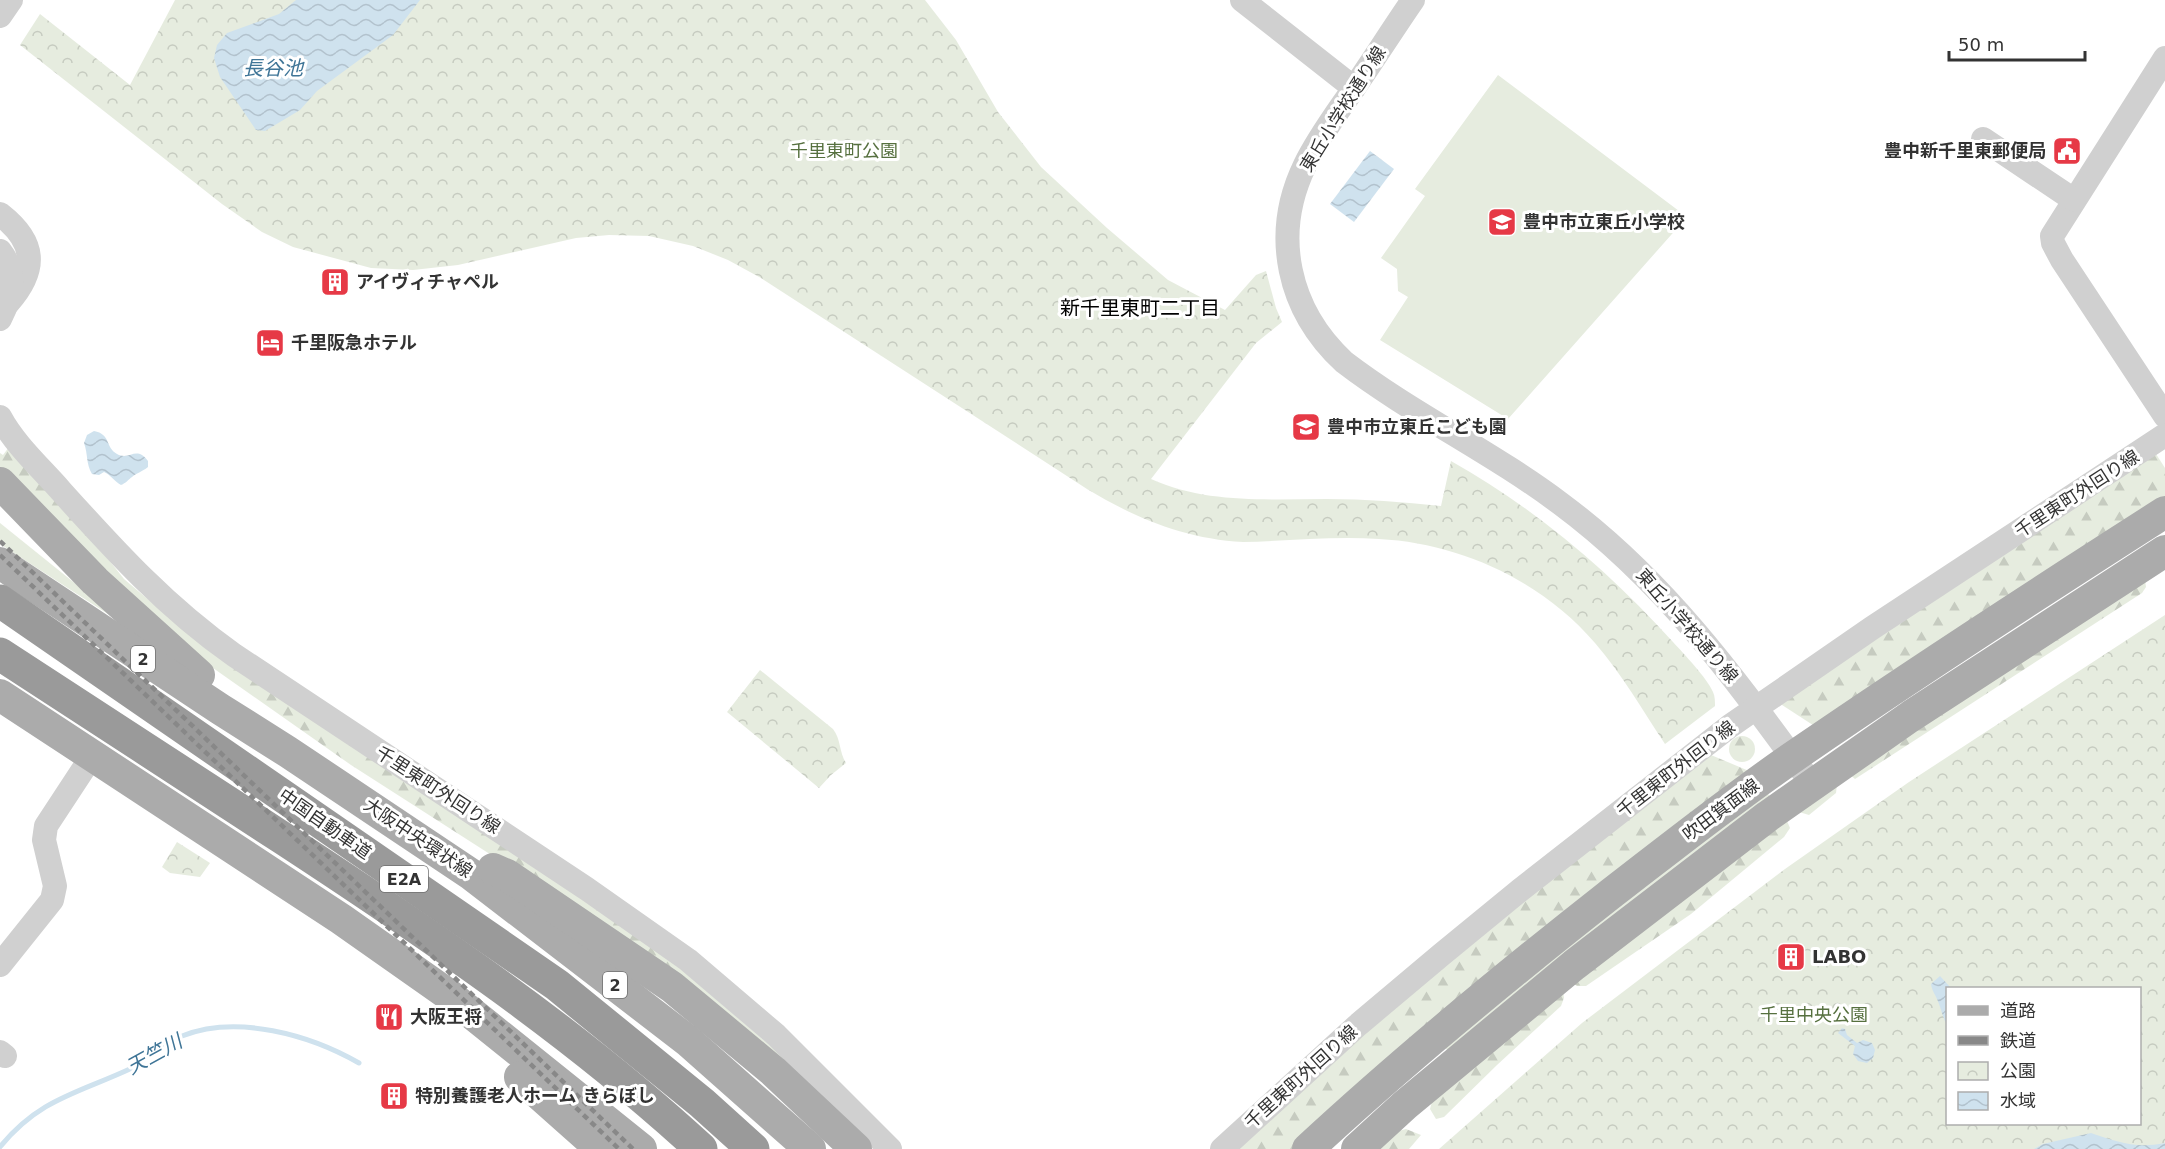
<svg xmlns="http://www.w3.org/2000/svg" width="2165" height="1149" viewBox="0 0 2165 1149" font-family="'DejaVu Sans','Noto Sans JP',sans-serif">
<defs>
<pattern id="forest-firs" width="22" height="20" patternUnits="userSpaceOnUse" patternTransform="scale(1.5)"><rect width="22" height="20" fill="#e6ecdf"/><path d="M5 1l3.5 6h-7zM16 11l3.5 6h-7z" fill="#c6cbc0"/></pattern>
<pattern id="park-crowns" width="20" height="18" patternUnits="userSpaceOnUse" patternTransform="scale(1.5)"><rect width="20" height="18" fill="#e6ecdf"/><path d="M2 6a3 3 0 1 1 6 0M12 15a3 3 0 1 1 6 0" fill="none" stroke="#c6cbc0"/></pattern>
<pattern id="water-waves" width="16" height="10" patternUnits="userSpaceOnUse" patternTransform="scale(1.5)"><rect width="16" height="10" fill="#cfe2ee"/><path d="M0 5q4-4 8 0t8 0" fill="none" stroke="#b2c2cd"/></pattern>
</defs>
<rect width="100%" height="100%" fill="#fff"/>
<g fill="#e6ecdf">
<polygon points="1498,75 1687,217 1508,419 1380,340 1408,297 1398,291 1397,269 1381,258 1425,196 1415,189"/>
<polygon points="0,523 87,593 114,618 0,544"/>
<polygon points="1767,793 1771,797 1450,1052 1445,1048 1526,976"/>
</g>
<g fill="url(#forest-firs)">
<polygon points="9,447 105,555 124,579 157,607 665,955 810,1080 535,883 351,765 186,649 0,471 0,453 3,455"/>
<polygon points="2156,454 2165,468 2165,499 1819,729 1779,703"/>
<polygon points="2145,580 2146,587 2142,593 1855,779 1849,774"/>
<circle cx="1742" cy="749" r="13"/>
<polygon points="1711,755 1749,771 1293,1149 1235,1149 1447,961"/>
<polygon points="1837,784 1836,793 1809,815 1799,812"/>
<polygon points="1787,821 1790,828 1784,837 1691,914 1586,986 1577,986 1571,982"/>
<polygon points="1563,990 1564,998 1561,1006 1497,1065 1444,1117 1436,1119 1430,1109 1434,1094"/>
<polygon points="1406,1129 1421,1135 1409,1149 1376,1149 1395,1132"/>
</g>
<g fill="url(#park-crowns)" fill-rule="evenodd">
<path d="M175,0h750l31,40 42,72 43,55 66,61 61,52 57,30 31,-35 10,-4 10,37 6,14 -26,21 -105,136c55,25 117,20 176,20 38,0 76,3 114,7l10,-45c84,47 158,110 222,181 11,12 34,36 40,50 2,4 2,10 2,14l-50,38c-22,-33 -43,-70 -70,-101 -53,-62 -135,-100 -216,-104 -45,-3 -91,2 -136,3 -58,-3 -108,-24 -156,-53l-326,-211 -33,-18 -35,-14 -44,-10 -40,-1 -33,3 -118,27 -45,5 -42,-2 -78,-21 -31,-15 -40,-28 -202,-159 20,-31 90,71z"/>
<path d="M2165,615v534h-726l143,-126 203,-154 124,-87zM1948,988h192v136h-192z"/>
<path d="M760,670l73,59c8,10 6,23 13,34l-15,12 -12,13 -92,-76z"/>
<polygon points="177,842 210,863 200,877 170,873 162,867"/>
</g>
<g fill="url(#water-waves)">
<polygon points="296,0 420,0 393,35 317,91 300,110 265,131 256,130 220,77 214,58 217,45 227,33 279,14"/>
<polygon points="1370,151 1394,169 1354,222 1330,204"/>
<path d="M94,431c17,3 11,16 23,23 13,7 19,-9 31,7v6c-6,5 -12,6 -16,10 -4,3 -6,6 -11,8 -7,-4 -10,-10 -17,-13l-5,3 -7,-1c-6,-10 -4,-20 -8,-31l3,-8z"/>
<path d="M1940,976l11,12h-3l-1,37c-5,-9 -6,-17 -10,-26 -2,-5 -5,-8 -6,-15z"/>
<polygon points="1842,1028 1845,1029 1847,1035 1857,1043 1863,1040 1872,1043 1875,1050 1873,1058 1867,1063 1858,1061 1853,1054 1855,1046 1838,1033"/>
<path d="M2091,1133c27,9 44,16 74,10v6h-131l9,-5z"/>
</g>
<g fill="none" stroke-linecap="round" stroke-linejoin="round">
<path stroke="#cfe2ee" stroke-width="5" d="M0,1147c40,-49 79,-54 132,-79 8,-4 11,-9 18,-14 8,-8 22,-13 32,-18 55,-22 128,-1 177,27"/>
<g stroke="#d0d0d0" stroke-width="24">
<polyline points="1242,0 1354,88"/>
<path d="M1413,0c-20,29 -39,59 -59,88 -17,25 -36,50 -49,77 -34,70 -17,145 39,197 68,52 148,90 217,142 105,78 175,176 251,280"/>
<polyline points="0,16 11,0"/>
<polyline points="2165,58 2052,236 2053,243 2062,260 2165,416"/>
<polyline points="1983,139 2074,200"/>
<path d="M0,214c36,28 38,55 8,89"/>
<path d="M0,251c18,23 12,44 0,68"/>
<path d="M0,417c15,28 41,51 61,74 55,61 105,116 173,164l353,234 101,71 88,75 114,114"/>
<polyline points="0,965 52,900 55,886 44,840 46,826 92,756"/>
<polyline points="0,1052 5,1056"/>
<polyline points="1222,1149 1359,1024 1441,955 1519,891 1730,726 1872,628 2165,435"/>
</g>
<g stroke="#ababab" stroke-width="32">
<polyline points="0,483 95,581 199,675"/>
<polyline points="0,563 220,709 288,752 472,875 688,1041 810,1149"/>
<polyline points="0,695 341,919 449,995 641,1149"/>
<polyline points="493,869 507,875 672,987 773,1071 856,1149"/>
<polyline points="520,1077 601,1149"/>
<path d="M1308,1149c96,-89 197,-172 300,-253 61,-47 121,-95 185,-139 122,-84 247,-165 372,-245"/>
<polyline points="1357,1149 1405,1105 1574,965 1768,816 1911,716 2165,551"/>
</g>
<g stroke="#9a9a9a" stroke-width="33">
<polyline points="0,601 557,985 702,1103 753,1149"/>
<path d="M0,654c95,62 189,123 284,185 145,95 290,193 417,310"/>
</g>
<g stroke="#888" stroke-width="4.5" stroke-dasharray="6 4.5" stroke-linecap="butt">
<polyline points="0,541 633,1149"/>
<polyline points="0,555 619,1149"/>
</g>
</g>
<defs>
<g id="civic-square" transform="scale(1.5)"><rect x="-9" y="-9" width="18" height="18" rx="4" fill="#e63946" stroke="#fff"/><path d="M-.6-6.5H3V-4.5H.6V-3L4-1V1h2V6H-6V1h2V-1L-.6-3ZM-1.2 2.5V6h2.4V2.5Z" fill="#fff"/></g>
<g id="school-square" transform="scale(1.5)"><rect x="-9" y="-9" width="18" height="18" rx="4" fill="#e63946" stroke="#fff"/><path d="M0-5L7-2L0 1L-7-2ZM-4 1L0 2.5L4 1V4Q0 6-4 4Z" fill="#fff"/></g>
<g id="building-square" transform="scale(1.5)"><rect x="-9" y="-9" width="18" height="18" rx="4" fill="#e63946" stroke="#fff"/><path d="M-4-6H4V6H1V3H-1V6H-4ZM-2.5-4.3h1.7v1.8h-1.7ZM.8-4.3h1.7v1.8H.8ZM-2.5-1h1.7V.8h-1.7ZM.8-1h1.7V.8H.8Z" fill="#fff"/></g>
<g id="hotel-square" transform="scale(1.5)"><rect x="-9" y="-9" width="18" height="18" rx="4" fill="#e63946" stroke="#fff"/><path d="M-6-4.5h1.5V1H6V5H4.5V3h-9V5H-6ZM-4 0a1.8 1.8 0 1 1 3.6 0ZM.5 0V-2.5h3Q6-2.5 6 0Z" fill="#fff"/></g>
<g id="restaurant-square" transform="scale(1.5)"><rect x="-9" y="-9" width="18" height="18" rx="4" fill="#e63946" stroke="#fff"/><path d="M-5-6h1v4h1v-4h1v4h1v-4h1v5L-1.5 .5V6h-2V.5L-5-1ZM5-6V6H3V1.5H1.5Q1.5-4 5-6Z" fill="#fff"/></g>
</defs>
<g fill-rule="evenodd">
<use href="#civic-square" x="2067" y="151"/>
<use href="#school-square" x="1502" y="222"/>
<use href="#building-square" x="335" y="282"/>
<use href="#hotel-square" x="270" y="343"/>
<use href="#school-square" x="1306" y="427"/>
<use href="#building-square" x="1791" y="957"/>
<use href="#restaurant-square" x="389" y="1017"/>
<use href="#building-square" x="394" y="1096"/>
</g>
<g text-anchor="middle" stroke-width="6" stroke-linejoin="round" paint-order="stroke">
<g fill="#fff" stroke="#707070" stroke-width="1.5">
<rect x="131" y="646" width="24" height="26" rx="4.5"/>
<rect x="380" y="866" width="48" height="26" rx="4.5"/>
<rect x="603" y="972" width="24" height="26" rx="4.5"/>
</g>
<g font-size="16" font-weight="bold" fill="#333">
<text x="143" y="665">2</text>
<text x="404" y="885">E2A</text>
<text x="615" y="991">2</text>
</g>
<g font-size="18" fill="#333" stroke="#fff">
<text transform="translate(1343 109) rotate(-58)" y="6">東丘小学校通り線</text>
<text transform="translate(2077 494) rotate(-33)" y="6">千里東町外回り線</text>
<text transform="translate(1687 626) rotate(49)" y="6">東丘小学校通り線</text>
<text transform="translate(1676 769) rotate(-38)" y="6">千里東町外回り線</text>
<text transform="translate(438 790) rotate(33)" y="6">千里東町外回り線</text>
<text transform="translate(1721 810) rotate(-37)" y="6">吹田箕面線</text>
<text transform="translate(325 824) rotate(35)" y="6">中国自動車道</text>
<text transform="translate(418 838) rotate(34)" y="6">大阪中央環状線</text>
<text transform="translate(1301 1077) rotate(-42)" y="6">千里東町外回り線</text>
</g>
<g font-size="18" fill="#56703f" stroke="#fff">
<text x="844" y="157">千里東町公園</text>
<text x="1814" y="1021">千里中央公園</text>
</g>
<g font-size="18" font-weight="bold" fill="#333" stroke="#fff" text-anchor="start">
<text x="2046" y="157" text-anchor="end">豊中新千里東郵便局</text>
<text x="1523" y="228">豊中市立東丘小学校</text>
<text x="356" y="288">アイヴィチャペル</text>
<text x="291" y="349">千里阪急ホテル</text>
<text x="1327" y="433">豊中市立東丘こども園</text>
<text x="1812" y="963">LABO</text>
<text x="410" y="1023">大阪王将</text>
<text x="415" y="1102">特別養護老人ホーム きらぼし</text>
</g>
<g font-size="20" font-style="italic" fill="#3f7597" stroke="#fff">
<text x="273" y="75">長谷池</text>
<text transform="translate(154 1054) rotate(-29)" y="7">天竺川</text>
</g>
<g font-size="20" fill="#000" stroke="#fff">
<text x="1140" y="315">新千里東町二丁目</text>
</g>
</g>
<rect x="1946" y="987" width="195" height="138" fill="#ffffff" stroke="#adadad" stroke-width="1.5"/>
<rect x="1958" y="1006" width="30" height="9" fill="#ababab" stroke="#adadad" stroke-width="1.5"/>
<text x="2000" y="1017" font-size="18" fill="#333333">道路</text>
<rect x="1958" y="1036" width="30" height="9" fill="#888888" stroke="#adadad" stroke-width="1.5"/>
<text x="2000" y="1047" font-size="18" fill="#333333">鉄道</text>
<rect x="1958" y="1062" width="30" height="18" fill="url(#park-crowns)" stroke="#adadad" stroke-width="1.5"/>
<text x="2000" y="1077" font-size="18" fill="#333333">公園</text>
<rect x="1958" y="1092" width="30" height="18" fill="url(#water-waves)" stroke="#adadad" stroke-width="1.5"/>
<text x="2000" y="1107" font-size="18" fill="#333333">水域</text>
<path d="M1949 51v9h136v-9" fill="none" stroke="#333333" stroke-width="3"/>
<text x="1958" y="51" font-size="18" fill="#333333" stroke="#ffffff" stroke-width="4.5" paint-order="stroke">50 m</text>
</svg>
